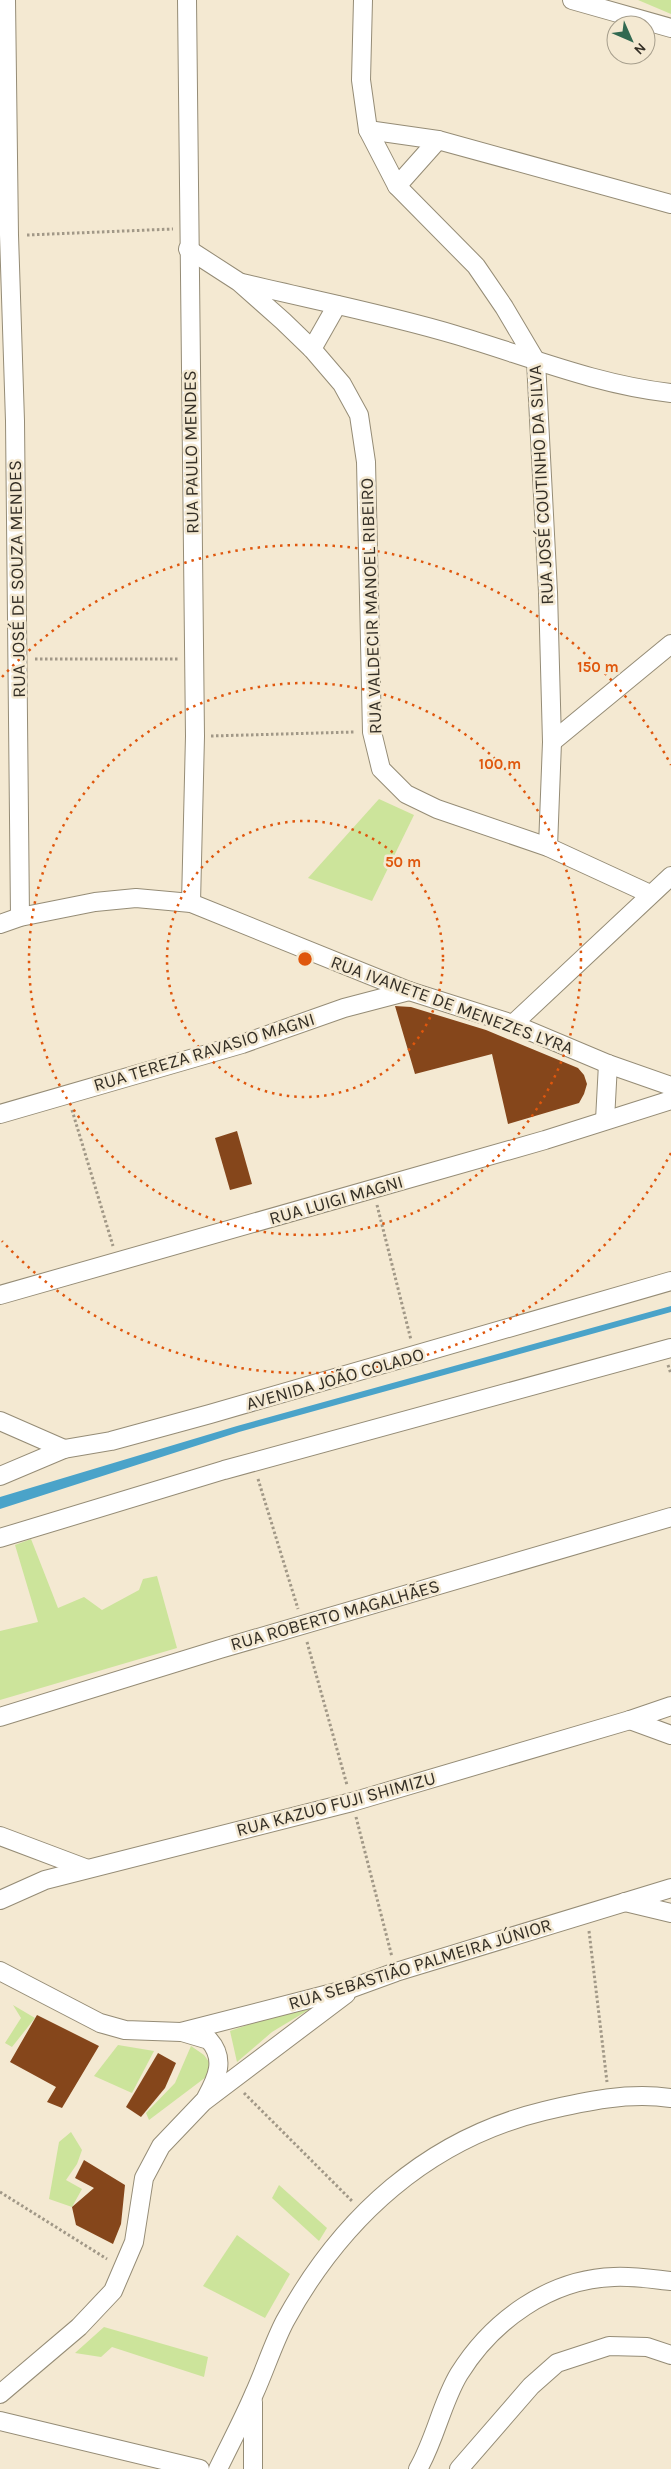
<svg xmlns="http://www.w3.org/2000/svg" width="671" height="2469" viewBox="0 0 671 2469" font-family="Karla,sans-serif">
<rect width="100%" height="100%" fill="#f4e9d2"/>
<g fill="#cce49b">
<polygon points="638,0 671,0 671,14"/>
<polygon points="379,799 414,815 372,901 308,878"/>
<polygon points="31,1539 58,1608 84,1597 102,1610 139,1590 143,1579 157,1576 177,1648 0,1700 0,1631 38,1622 15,1545"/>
<polygon points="308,2004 310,2009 272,2032 237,2062 230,2031"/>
<polygon points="13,2005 35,2018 12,2047 5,2043 21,2018"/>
<polygon points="118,2045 154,2051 132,2093 94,2076"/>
<polygon points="191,2046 204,2055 212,2066 206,2077 149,2120 146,2113 175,2083"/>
<polygon points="71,2132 82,2150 77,2164 66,2180 82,2189 72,2207 49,2199 59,2142"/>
<polygon points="279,2185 327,2228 319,2241 272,2198"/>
<polygon points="237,2235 290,2274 265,2318 203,2286"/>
<polygon points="104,2327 208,2357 204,2377 112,2347 101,2357 75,2353"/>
</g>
<polygon fill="#4aa3c9" points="671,1306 671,1312 239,1432 0,1509 0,1497 237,1426"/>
<g fill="#85461b">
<polygon points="395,1006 411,1007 486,1030 578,1068 584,1075 587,1084 584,1094 579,1103 508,1124 492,1054 415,1074"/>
<polygon points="237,1131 252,1184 230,1190 215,1138"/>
<polygon points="37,2015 99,2046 62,2108 47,2102 56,2087 10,2062"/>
<polygon points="158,2053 176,2063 165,2088 141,2117 126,2107"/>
<polygon points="84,2160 125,2185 121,2224 113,2244 76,2225 72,2207 94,2188 75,2178"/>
</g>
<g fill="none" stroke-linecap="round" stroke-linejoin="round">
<g stroke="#958c76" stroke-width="20">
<g id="minor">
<polyline points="6,0 9,235 15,421 20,917"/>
<polyline points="187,0 195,736 191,903"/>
<polyline points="363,0 361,80 368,130 397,186 476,266 504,307 536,361 548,592 552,742 548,847"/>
<polyline points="572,0 671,28"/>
<polyline points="368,130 438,140 671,204"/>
<polyline points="397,186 438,140"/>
<polyline points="188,249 239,282 283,321 312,349 342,384 359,415 366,462 372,732 381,769 406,794 437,809 548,847 650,894"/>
<path d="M242,283c71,17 144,31 214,52 71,21 141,50 215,58"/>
<polyline points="312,349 337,305"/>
<polyline points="552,742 671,644"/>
<polyline points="0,924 20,917 95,902 136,898 191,903 409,991 513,1024 608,1064 671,1086"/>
<polyline points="513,1024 671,876"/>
<polyline points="0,1114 242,1044 344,1008 409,991"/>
<polyline points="605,1120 608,1064"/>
<polyline points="0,1295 545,1140 671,1100"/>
<polyline points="0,1421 64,1449"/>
<polyline points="0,1476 64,1449 111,1441 210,1414 671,1281"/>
<polyline points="0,1538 224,1470 671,1348"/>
<polyline points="0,1717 220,1649 671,1517"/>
<polyline points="630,1720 671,1735"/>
<polyline points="0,1836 85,1868"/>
<polyline points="0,1900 45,1880 352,1802 630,1720 671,1706"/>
<polyline points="625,1902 671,1913"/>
<polyline points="0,1971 100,2023 125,2030 181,2032 352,1988 396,1972 671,1888"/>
<path d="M182,2032l27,8c17,19 8,38 -3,58"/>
<polyline points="0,2394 79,2327 113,2291 134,2242 144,2178 161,2146 203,2102 346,1994"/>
<polyline points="0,2421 200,2469"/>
<path d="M218,2469c12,-25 25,-49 36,-75 11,-24 19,-50 31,-73 57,-104 143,-182 259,-210 42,-10 84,-19 127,-13"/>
<polyline points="253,2469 253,2402"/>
<path d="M418,2469c17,-29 24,-67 41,-95 33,-53 90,-95 155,-97 19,-1 38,2 57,4"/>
<polyline points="459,2469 531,2386 557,2363 609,2346 647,2347 671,2355"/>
</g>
</g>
<g stroke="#a19887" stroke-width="3" stroke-dasharray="2.5 2.5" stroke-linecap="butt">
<polyline points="27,235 173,229"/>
<polyline points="35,659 178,659"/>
<polyline points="211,736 354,732"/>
<polyline points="72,1110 113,1246"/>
<polyline points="377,1205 411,1340"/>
<polyline points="668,1365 671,1374"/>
<polyline points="258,1479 298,1609"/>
<polyline points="307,1642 347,1785"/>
<polyline points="356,1817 392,1957"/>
<polyline points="589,1931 607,2082"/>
<polyline points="244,2093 353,2202"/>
<polyline points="0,2192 107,2259"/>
</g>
<use href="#minor" stroke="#fff" stroke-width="18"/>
</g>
<g fill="none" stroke="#df570d" stroke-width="2.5" stroke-dasharray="2.5 5">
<circle cx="305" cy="959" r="138"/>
<circle cx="305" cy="959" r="276"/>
<path d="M671 1153A414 414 0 0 1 2 1241M2 677A414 414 0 0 1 671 765"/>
</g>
<g text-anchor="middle" stroke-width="5" stroke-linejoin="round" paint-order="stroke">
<g font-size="18" fill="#342f26" stroke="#f4e9d2">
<text transform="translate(191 452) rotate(-91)" y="6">RUA PAULO MENDES</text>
<text transform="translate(541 485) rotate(-93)" y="6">RUA JOSÉ COUTINHO DA SILVA</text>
<text transform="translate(17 579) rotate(-91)" y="6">RUA JOSÉ DE SOUZA MENDES</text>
<text transform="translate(371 606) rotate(-92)" y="6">RUA VALDECIR MANOEL RIBEIRO</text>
<text transform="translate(452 1005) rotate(20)" y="6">RUA IVANETE DE MENEZES LYRA</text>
<text transform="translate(204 1052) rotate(-17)" y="6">RUA TEREZA RAVASIO MAGNI</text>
<text transform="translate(336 1200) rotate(-16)" y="6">RUA LUIGI MAGNI</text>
<text transform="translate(335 1379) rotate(-16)" y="6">AVENIDA JOÃO COLADO</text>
<text transform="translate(335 1615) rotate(-16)" y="6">RUA ROBERTO MAGALHÃES</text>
<text transform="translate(336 1804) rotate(-15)" y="6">RUA KAZUO FUJI SHIMIZU</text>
<text transform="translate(420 1964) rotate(-17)" y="6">RUA SEBASTIÃO PALMEIRA JÚNIOR</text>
</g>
</g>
<circle cx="305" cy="959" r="8" fill="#df570d" stroke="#f4e9d2" stroke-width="2.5"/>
<g font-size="15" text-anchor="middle" font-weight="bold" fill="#df570d" stroke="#f4e9d2" stroke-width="5" stroke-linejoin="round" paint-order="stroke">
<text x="598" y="672">150 m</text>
<text x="500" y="769">100 m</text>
<text x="403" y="867">50 m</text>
</g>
<g transform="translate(631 40) rotate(135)"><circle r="24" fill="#f4e9d2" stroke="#a79f8d"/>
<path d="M0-4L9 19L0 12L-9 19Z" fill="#316951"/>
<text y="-8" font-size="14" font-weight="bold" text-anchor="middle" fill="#342f26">N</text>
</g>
</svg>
